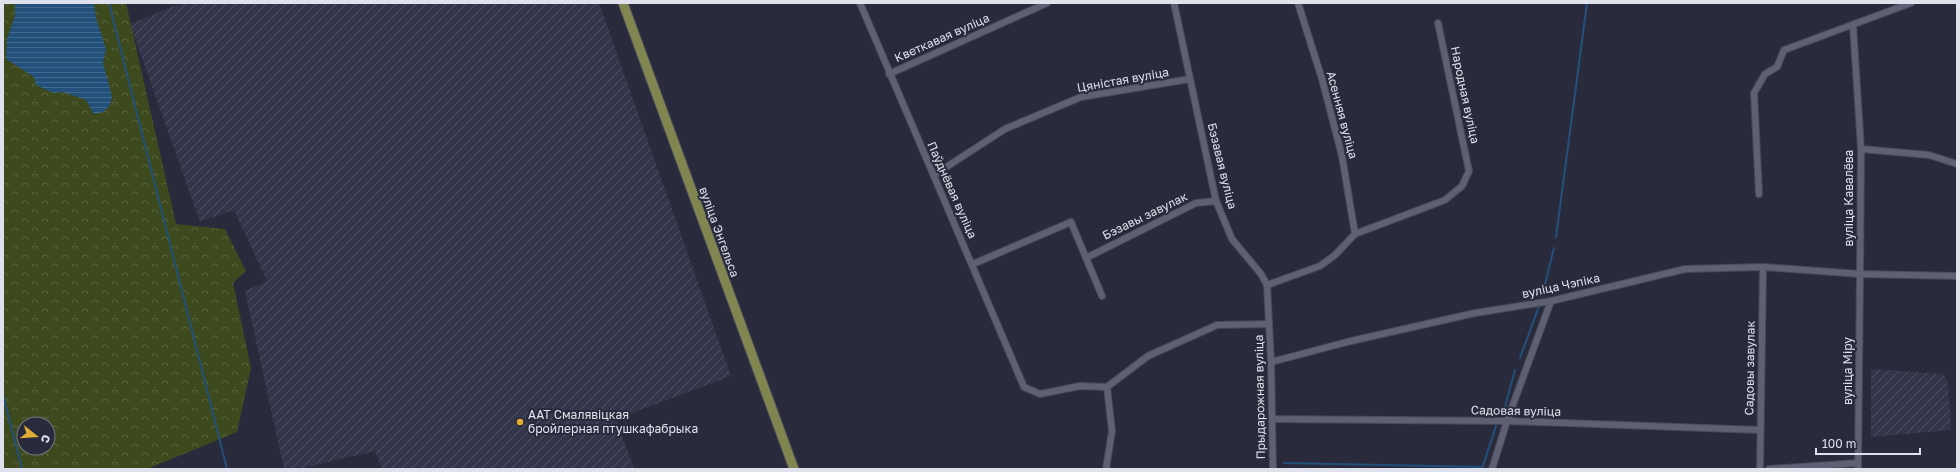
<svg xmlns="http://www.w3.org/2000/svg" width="1960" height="472" viewBox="0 0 1960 472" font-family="'Golos Text',sans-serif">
<defs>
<pattern id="industrial-furrows" width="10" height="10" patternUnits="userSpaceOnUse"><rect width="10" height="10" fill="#33354b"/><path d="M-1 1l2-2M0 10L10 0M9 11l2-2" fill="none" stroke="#505265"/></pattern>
<pattern id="forest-crowns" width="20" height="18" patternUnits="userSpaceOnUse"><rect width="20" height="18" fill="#3d4a1d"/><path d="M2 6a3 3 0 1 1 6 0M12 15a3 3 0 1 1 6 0" fill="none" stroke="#59643e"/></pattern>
<pattern id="water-rules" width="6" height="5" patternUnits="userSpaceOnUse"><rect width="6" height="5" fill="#23507b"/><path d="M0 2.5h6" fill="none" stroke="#42698e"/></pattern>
</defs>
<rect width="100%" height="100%" fill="#292b3c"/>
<g fill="url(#industrial-furrows)">
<polygon points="181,3 599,3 731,376 616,419 634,469 382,469 375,451 298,469 284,469 245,291 267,281 234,210 200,222 130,24"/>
<polygon points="1871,369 1944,374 1948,384 1951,426 1950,430 1871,437"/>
</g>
<path fill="url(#forest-crowns)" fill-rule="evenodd" d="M3,3h123l50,221 49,5 21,42 -13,12 18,85 -14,64 -90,37h-144zM24,424h24v24h-24z"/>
<polygon fill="url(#water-rules)" points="15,3 94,3 96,18 106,49 103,63 112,96 110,105 103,112 94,114 86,100 63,92 53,93 36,85 34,77 6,59 7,39 15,16"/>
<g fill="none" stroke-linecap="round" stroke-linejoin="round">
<g stroke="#23507b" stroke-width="2">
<polyline points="109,3 227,469"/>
<polyline points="1556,237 1587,3"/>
<polyline points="1542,296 1554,248"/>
<polyline points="1520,358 1539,306"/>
<polyline points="3,395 22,469"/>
<polyline points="1503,414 1515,370"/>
<polyline points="1284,463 1482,467"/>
<polyline points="1482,469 1496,426"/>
</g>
<g stroke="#474957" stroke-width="8">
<g id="minor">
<polyline points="860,3 1024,387 1040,394 1080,386 1107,387 1148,356 1217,325 1269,324"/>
<polyline points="1174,3 1216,201 1232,239 1261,274 1267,285 1271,362 1273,469"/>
<polyline points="1298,3 1322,79 1342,156 1355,234"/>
<polyline points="1853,25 1861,149 1860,274 1957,276"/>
<polyline points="889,74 1047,3"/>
<polyline points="1861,149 1929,155 1957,164"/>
<polyline points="934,175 1005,129 1081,97 1190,79"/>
<polyline points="1759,194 1754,93 1765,74 1777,67 1784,50 1911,3"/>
<polyline points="1086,258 1196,203 1216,201"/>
<polyline points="973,264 1071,222 1102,296"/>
<polyline points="1267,285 1320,266 1335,255 1355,234 1445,200 1462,186 1469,171 1438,23"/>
<polyline points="1271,362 1351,341 1475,313 1551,301 1685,269 1763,267 1860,274 1858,469"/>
<polyline points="1271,419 1507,421 1760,430"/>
<polyline points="1106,469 1112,431 1107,387"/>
<polyline points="1492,469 1507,421 1551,301"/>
<polyline points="1760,469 1763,267"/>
<polyline points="1769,469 1858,463"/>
</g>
</g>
<g stroke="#474957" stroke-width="11">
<polyline id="primary" points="623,3 794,469"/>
</g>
<use href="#minor" stroke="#5e6074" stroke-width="6"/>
<use href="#primary" stroke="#818651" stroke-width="9"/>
</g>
<circle fill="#e3ae34" stroke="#292b3c" stroke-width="1.5" cx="520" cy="422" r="4"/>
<g text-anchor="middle" stroke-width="4" stroke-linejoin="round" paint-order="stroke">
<g font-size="12" fill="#dfe1ec" stroke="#292b3c">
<text transform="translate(942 38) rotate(-24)" y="4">Кветкавая вуліца</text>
<text transform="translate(1123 80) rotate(-10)" y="4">Цяністая вуліца</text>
<text transform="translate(1465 95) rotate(78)" y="4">Народная вуліца</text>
<text transform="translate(1342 115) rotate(75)" y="4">Асенняя вуліца</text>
<text transform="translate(1222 166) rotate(76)" y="4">Бэзавая вуліца</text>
<text transform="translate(952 190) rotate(66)" y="4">Паўднёвая вуліца</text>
<text transform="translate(1849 198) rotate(-90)" y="4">вуліца Кавалёва</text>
<text transform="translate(1145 216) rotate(-26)" y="4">Бэзавы завулак</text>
<text transform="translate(719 232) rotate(70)" y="4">вуліца Энгельса</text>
<text transform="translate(1561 286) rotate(-12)" y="4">вуліца Чэпіка</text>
<text transform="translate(1750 368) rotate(-89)" y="4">Садовы завулак</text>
<text transform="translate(1848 371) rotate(-90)" y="4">вуліца Міру</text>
<text transform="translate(1260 397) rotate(-91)" y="4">Прыдарожная вуліца</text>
<text transform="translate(1516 411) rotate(1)" y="4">Садовая вуліца</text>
</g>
<g font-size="12" fill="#dfe1ec" stroke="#292b3c" text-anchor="start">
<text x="528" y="419">ААТ Смалявіцкая<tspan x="528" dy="14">бройлерная птушкафабрыка</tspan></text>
</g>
</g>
<rect width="1960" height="472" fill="none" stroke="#dfe1ec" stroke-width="8"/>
<g transform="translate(36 436) rotate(107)"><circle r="19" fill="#292b3c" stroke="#727482"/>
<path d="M0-3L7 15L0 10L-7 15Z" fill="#e3ae34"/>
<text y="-6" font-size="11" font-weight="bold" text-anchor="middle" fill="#dfe1ec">С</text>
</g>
<path d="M1816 448v6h104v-6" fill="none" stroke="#dfe1ec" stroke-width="2"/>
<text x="1822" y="448" font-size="12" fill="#dfe1ec" stroke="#292b3c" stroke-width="3" paint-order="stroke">100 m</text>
</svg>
